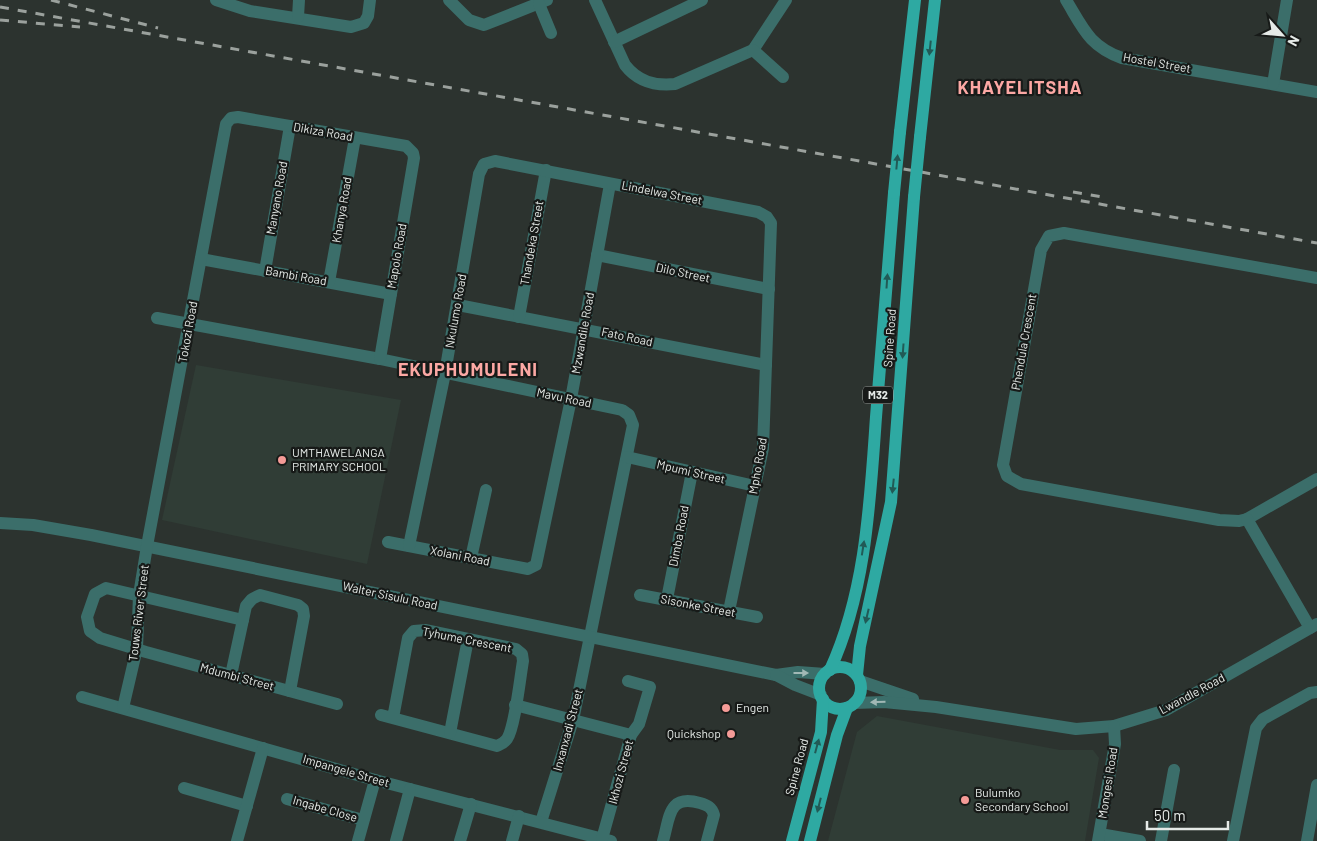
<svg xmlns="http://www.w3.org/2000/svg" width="1317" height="841" viewBox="0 0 1317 841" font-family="Barlow,sans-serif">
<rect width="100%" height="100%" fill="#2c332f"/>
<g fill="#303d36">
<polygon points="196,365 401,400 367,564 162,520"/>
<polygon points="877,716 1060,750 1093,750 1099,758 1085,841 828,841 857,732"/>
</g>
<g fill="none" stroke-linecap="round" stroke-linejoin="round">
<g stroke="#3b6e6a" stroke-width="12">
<polyline points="216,0 250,11 351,27 364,23 368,16 370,0"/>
<polyline points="449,0 469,20 484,25 547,0"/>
<path d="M595,0l30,65c13,17 30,21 50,19l78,-34 33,-50"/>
<path d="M1066,0c17,28 23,46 56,58l195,34"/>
<polyline points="539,4 551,33"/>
<polyline points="298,17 299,0"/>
<polyline points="614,42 702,0"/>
<polyline points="753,50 783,77"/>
<polyline points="1273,84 1287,0"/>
<polyline points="597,255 769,289"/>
<polyline points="201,259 391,294"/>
<polyline points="265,271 290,126"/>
<polyline points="1317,278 1064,233 1049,236 1041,250 1003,465 1007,476 1021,484 1219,520 1239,521 1247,519 1317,479"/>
<polyline points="329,282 355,138"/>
<polyline points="458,305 766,365"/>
<polyline points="519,317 546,170"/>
<polyline points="157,318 380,359 622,410 629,415 633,425 573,720 541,822"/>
<polyline points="627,457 755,486"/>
<polyline points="1247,519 1310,628"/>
<polyline points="0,523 33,525 91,535 776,675 798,672 825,674"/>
<polyline points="388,542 528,569 536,565 571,399 610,184"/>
<polyline points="409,546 445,373 479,174 484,164 495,161 758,212 767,217 771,223 763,448 729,611"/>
<polyline points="471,558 486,490"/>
<polyline points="640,595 757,617"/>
<polyline points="667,599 692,472"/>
<polyline points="243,620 106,588 95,594 87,617 90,631 100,638 146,652 337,704"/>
<polyline points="231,675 246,606 252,599 260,595 298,605 303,609 304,616 290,691"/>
<polyline points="776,675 795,685 821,695"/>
<polyline points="860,681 913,699"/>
<polyline points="82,697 375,780 611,841"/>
<polyline points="854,703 884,702 936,707 1076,729 1114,726 1166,710 1317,624"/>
<polyline points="515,705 631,735"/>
<polyline points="123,708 137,648 139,595 147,546 226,124 231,118 238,117 406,146 413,153 414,158 380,359"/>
<path d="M381,715l116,31c4,-2 7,-3 10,-7 8,-12 13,-61 16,-78l-1,-7 -6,-5 -90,-19 -12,1 -6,7 -15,80"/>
<polyline points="450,733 468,639"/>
<polyline points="184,788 247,806"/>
<polyline points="287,799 363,820"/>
<polyline points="1100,834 1140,841"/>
<polyline points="602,839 631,735 639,724 650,687 628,681"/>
<polyline points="237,841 263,748"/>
<polyline points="358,841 375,780"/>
<polyline points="396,841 410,789"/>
<polyline points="460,841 471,804"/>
<polyline points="512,841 519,816"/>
<path d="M663,841c7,-24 5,-47 37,-38 7,2 12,4 14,12l-7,26"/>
<polyline points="1098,841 1115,744 1114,726"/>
<polyline points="1161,841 1174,770"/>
<polyline points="1233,841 1256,728 1263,719 1310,693 1317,692"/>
<polyline points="1307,841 1317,785"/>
</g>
<g stroke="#2ea9a2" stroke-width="12">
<polyline points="900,132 915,0"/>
<polyline points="920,137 935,0"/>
<circle cx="840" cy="688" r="21"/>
<path d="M830,670c36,-78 40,-168 46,-253 6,-75 12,-149 18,-224"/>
<polyline points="857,675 860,646 891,502 914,197"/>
<polyline points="792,841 821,732 823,699"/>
<polyline points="810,841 837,735 847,708"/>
</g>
<g stroke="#9ba19d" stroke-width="3" stroke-dasharray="9 9" stroke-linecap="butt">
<polyline points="51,0 158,28"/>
<polyline points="0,7 1317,243"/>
<polyline points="0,20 80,27"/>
<polyline points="1073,192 1108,198"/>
</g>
<g stroke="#2ea9a2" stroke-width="12">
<polyline points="894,193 900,132"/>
<polyline points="914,197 920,137"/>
</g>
</g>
<defs><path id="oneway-solid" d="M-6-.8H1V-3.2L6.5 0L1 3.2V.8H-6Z" transform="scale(1.25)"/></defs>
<g fill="#215a56">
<use href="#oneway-solid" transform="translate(930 48) rotate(96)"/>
<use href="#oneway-solid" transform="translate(897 162) rotate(-85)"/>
<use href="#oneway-solid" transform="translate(887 281) rotate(-86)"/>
<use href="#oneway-solid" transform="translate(903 351) rotate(94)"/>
<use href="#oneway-solid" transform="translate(893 486) rotate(96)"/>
<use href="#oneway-solid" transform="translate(863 548) rotate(-81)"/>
<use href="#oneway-solid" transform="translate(867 616) rotate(103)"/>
<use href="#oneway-solid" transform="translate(817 746) rotate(-75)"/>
<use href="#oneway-solid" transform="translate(819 805) rotate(104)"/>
</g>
<g fill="#a1b8b5">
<use href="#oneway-solid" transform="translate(801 673)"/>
<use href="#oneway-solid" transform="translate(878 702) rotate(179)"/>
</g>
<g fill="#f59b97" stroke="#171a18" stroke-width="2">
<circle cx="282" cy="460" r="5"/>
<circle cx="726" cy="708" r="5"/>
<circle cx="731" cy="734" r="5"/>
<circle cx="965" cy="800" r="5"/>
</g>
<g text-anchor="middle" stroke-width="4.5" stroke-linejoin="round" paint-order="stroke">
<rect fill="#171a18" stroke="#a7aca9" stroke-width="1" x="863" y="386.5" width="30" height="17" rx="4"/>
<g font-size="11" font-weight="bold" fill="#e5eae7">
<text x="878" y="399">M32</text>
</g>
<g font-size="12" fill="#e5eae7" stroke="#171a18">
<text transform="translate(1157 63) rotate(10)" y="4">Hostel Street</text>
<text transform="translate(323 132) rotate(10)" y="4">Dikiza Road</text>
<text transform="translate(662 193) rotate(11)" y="4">Lindelwa Street</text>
<text transform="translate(277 198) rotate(-80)" y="4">Manyano Road</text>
<text transform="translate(342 210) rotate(-80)" y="4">Khanya Road</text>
<text transform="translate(532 243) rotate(-80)" y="4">Thandeka Street</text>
<text transform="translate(397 256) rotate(-80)" y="4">Mapolo Road</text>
<text transform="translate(683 273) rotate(12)" y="4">Dilo Street</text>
<text transform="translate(296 276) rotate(10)" y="4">Bambi Road</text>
<text transform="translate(456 311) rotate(-80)" y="4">Nkulumo Road</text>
<text transform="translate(188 332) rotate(-80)" y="4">Tokozi Road</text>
<text transform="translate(583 333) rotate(-80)" y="4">Mzwandile Road</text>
<text transform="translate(627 337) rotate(12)" y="4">Fato Road</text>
<text transform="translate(890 338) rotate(-86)" y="4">Spine Road</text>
<text transform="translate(1024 342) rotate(-80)" y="4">Phendula Crescent</text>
<text transform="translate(564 398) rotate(12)" y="4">Mavu Road</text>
<text transform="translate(758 466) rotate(-80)" y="4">Mpho Road</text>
<text transform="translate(691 472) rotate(13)" y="4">Mpumi Street</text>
<text transform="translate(679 536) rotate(-79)" y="4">Dimba Road</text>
<text transform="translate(460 556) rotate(11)" y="4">Xolani Road</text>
<text transform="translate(390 596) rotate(12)" y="4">Walter Sisulu Road</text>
<text transform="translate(698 606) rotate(11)" y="4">Sisonke Street</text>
<text transform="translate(139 613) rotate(-83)" y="4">Touws River Street</text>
<text transform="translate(467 640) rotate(11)" y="4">Tyhume Crescent</text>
<text transform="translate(237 677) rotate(15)" y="4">Mdumbi Street</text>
<text transform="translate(1192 694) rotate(-28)" y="4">Lwandle Road</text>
<text transform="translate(568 730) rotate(-75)" y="4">Inxanxadi Street</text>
<text transform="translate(797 767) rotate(-75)" y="4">Spine Road</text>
<text transform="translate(346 771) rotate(16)" y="4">Impangele Street</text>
<text transform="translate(621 772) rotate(-75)" y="4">Ikhozi Street</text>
<text transform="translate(1108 783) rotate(-81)" y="4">Mongesi Road</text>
<text transform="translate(325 809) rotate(16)" y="4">Inqabe Close</text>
</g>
<g font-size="12" fill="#e5eae7" stroke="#171a18" text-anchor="start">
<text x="292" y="457">UMTHAWELANGA<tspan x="292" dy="14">PRIMARY SCHOOL</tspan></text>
<text x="736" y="712">Engen</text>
<text x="721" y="738" text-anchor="end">Quickshop</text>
<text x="975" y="797">Bulumko<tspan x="975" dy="14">Secondary School</tspan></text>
</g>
<g font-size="18" font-weight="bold" letter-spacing="1" fill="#fca8a4" stroke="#171a18">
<text x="1020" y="94">KHAYELITSHA</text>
<text x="468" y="376">EKUPHUMULENI</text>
</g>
</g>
<g transform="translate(1282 35) rotate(117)" stroke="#171a18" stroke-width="4" paint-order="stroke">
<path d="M0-4L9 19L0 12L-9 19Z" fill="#e5eae7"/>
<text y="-8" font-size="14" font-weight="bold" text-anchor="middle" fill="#e5eae7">N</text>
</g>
<path d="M1147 821v8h81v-8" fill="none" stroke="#e5eae7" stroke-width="2.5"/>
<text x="1154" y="821" font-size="15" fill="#e5eae7" stroke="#171a18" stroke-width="4" paint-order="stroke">50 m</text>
</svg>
